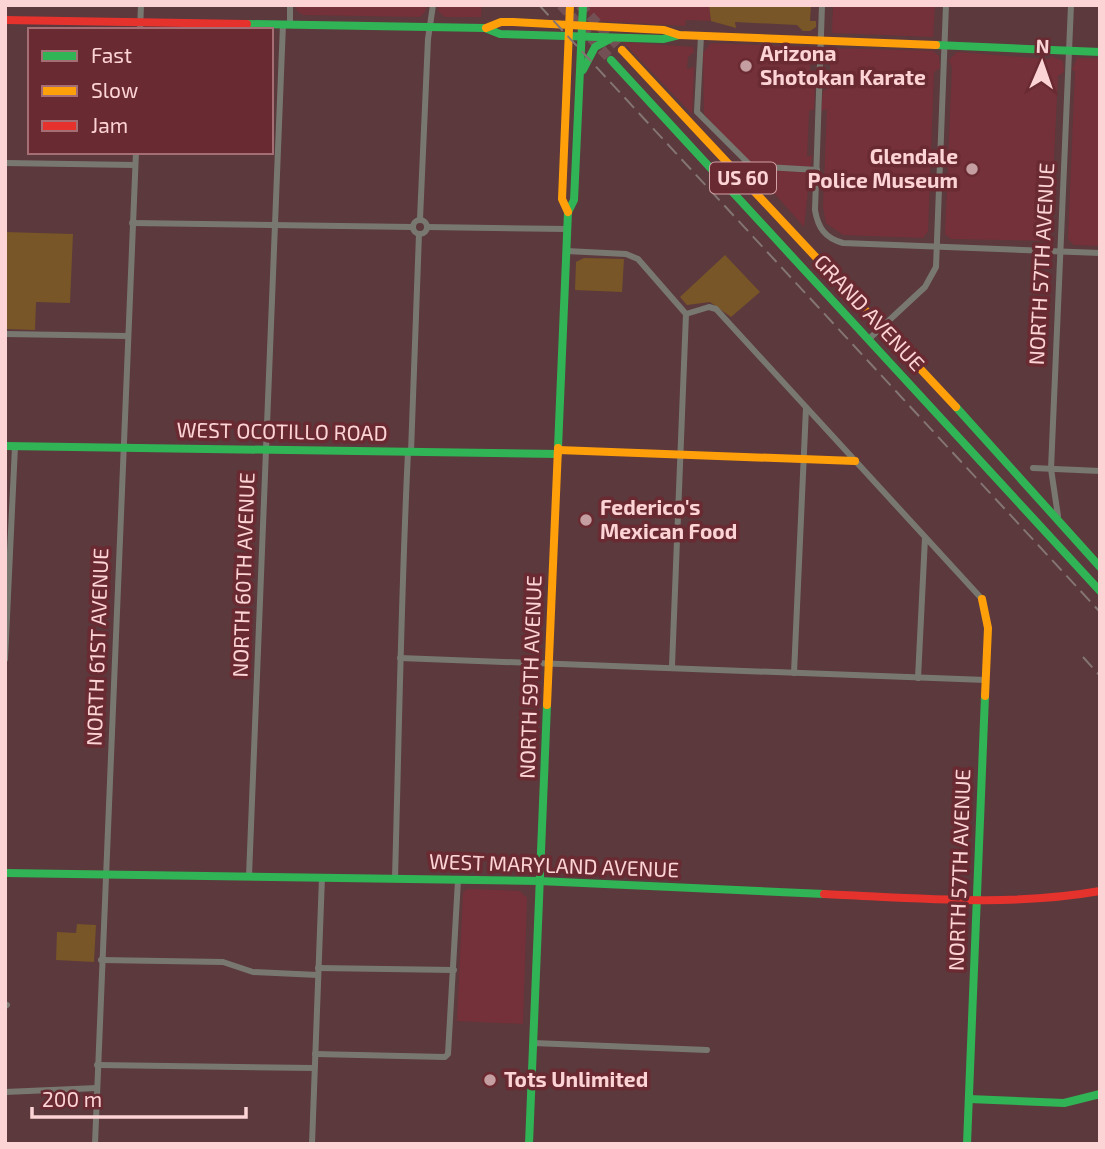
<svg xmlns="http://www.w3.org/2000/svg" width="1105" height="1149" viewBox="0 0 1105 1149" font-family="'Exo 2',sans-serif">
<rect width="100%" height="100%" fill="#5b393d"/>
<g fill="#743139">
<polygon points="296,5 427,5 425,12 420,17 303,15 297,11"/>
<polygon points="439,5 482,5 481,17 445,17 438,11"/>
<polygon points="588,5 709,5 711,21 686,20 685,26 595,21 589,15"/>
<polygon points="833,5 935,5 933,37 832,33"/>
<polygon points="623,42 693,47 694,52 688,57 687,69 694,67 692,114"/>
<polygon points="711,43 811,47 815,52 815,62 810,65 810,87 815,86 814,109 809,111 807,157 812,155 804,227 704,114 703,53"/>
<polygon points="832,48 933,51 939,56 940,68 934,72 928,231 923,238 843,235 826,223 823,207 827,109 821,111 823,91 830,88 830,60 824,61 825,54"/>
<polygon points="957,52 1049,59 1051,56 1063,61 1064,72 1058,76 1050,241 951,239 945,234 952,68 949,60"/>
<polygon points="1077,58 1100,58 1100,246 1074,245 1068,239 1075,71 1072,70"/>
<polygon points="467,889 520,891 527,898 523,1024 457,1021 463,893"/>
</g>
<g fill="#785627">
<polygon points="709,5 811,5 810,21 816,21 816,27 810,31 803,31 797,25 735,22 736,28 711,21"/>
<polygon points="5,232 73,234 70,303 36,302 35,330 5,329"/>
<polygon points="725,255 760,292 731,317 710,302 687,305 680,297"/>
<polygon points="584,258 624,259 622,292 575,290 576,262"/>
<polygon points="77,924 96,925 94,962 56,960 57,932 76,933"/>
</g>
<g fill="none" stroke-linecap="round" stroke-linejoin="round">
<g stroke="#735054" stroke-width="10" stroke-dasharray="10 5" stroke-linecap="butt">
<polyline points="561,5 611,60"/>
<polyline points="580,5 622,50"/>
</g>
<g stroke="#787871" stroke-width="6">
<path d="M822,5l-7,205c3,18 10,28 28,33l257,10"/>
<polyline points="290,24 290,5"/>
<polyline points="140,30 141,5"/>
<polyline points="701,36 697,112 751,166 817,170"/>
<polyline points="5,163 135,165"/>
<polyline points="420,219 428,39 433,5"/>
<circle cx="420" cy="227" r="7"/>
<polyline points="132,223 412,227"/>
<polyline points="427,227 567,229"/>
<polyline points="566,251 626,254 638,259 686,314 672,666"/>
<polyline points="686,314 709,307 716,309 982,599"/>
<polyline points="5,334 128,336"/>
<polyline points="870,338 925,287 936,267 946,5"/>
<polyline points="411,452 419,234"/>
<polyline points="1033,468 1100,471"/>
<polyline points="1058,516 1051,469 1071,5"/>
<polyline points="400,658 986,680"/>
<polyline points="5,659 15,446"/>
<polyline points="794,673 806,408"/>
<polyline points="918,678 925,538"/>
<polyline points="249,876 283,24"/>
<path d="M395,878c4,-142 6,-284 13,-426"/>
<polyline points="101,960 223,962 253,972 318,975"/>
<polyline points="318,968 454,970"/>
<polyline points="5,1004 7,1005"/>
<polyline points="533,1043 707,1050"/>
<polyline points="315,1054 445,1057 448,1054 458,880"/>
<polyline points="97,1065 314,1068"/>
<polyline points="5,1092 97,1088"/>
<polyline points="95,1144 136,152"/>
<polyline points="312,1144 322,877"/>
</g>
<g stroke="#30b455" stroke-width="8">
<polyline points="247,24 485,28 500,34 663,39 679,35"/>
<polyline points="936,45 1100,52"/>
<polyline points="611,60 1100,591"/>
<polyline points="583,70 595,47 610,39"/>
<polyline points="956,407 1100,567"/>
<polyline points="5,446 558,454"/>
<polyline points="558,448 568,212 574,200 583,5"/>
<polyline points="5,873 539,881 824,894"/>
<polyline points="969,1099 1064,1103 1100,1094"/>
<polyline points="529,1144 547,705"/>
<polyline points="967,1144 985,696"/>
</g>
<g stroke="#ff9f0a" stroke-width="8">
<polyline points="486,28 501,22 513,22 664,30 679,35 936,45"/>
<polyline points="622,50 956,407"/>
<polyline points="568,212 562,199 570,5"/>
<polyline points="558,450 855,461"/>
<polyline points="982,599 988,628 985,696"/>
<polyline points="547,705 558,448"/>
</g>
<g stroke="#e5322d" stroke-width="8">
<polyline points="5,20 247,24"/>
<path d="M824,894c92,4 185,13 276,-3"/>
</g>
<g stroke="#847574" stroke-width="2" stroke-dasharray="14 7" stroke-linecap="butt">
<polyline points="539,5 1100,612"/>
<polyline points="1083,657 1100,676"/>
</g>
</g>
<g fill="#c49ea0" stroke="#6a2a32" stroke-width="2.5">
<circle cx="746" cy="66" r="7"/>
<circle cx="972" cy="169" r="7"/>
<circle cx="586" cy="520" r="7"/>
<circle cx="490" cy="1080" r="7"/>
</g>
<g text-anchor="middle" stroke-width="7" stroke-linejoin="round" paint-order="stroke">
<rect fill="#6a2a32" stroke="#d1a1a5" stroke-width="2" x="710" y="162.5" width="66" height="31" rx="5"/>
<g font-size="19" font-weight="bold" fill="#fdd4d6">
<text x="743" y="185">US 60</text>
</g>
<g font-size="21" font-weight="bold" fill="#fdd4d6" stroke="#6a2a32" text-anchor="start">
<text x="760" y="61">Arizona<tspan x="760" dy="24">Shotokan Karate</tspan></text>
<text x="958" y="164" text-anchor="end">Glendale<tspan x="958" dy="24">Police Museum</tspan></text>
<text x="600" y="515">Federico's<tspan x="600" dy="24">Mexican Food</tspan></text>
<text x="504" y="1087">Tots Unlimited</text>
</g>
<g font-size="21" fill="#fdd4d6" stroke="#6a2a32">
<text transform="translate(1042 264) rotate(-87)" y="7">NORTH 57TH AVENUE</text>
<text transform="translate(869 313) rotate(47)" y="7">GRAND AVENUE</text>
<text transform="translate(282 432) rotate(1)" y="7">WEST OCOTILLO ROAD</text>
<text transform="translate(244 575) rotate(-88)" y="7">NORTH 60TH AVENUE</text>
<text transform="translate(98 647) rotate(-88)" y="7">NORTH 61ST AVENUE</text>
<text transform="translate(531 677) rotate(-88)" y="7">NORTH 59TH AVENUE</text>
<text transform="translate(554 866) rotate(2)" y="7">WEST MARYLAND AVENUE</text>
<text transform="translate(960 870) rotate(-88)" y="7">NORTH 57TH AVENUE</text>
</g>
</g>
<rect width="1105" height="1149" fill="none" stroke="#fdd4d6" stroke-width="14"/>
<rect x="28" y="28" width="245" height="126" fill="#6a2a32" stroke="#a56e74" stroke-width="2"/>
<rect x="42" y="51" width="35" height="10" fill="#30b455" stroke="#a56e74" stroke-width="2"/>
<text x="91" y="63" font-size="21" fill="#fdd4d6">Fast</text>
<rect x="42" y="86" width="35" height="10" fill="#ff9f0a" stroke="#a56e74" stroke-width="2"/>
<text x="91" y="98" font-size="21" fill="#fdd4d6">Slow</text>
<rect x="42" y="121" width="35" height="10" fill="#e5322d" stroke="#a56e74" stroke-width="2"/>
<text x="91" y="133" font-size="21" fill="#fdd4d6">Jam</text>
<g transform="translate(1042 63) rotate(2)" stroke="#6a2a32" stroke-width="5" paint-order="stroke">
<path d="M0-5L12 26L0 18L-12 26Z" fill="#fdd4d6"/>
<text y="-10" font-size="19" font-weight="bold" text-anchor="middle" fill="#fdd4d6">N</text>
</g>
<path d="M32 1107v10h214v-10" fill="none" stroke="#fdd4d6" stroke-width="3.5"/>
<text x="42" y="1107" font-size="21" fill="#fdd4d6" stroke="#6a2a32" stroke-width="5" paint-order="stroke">200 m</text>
</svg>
